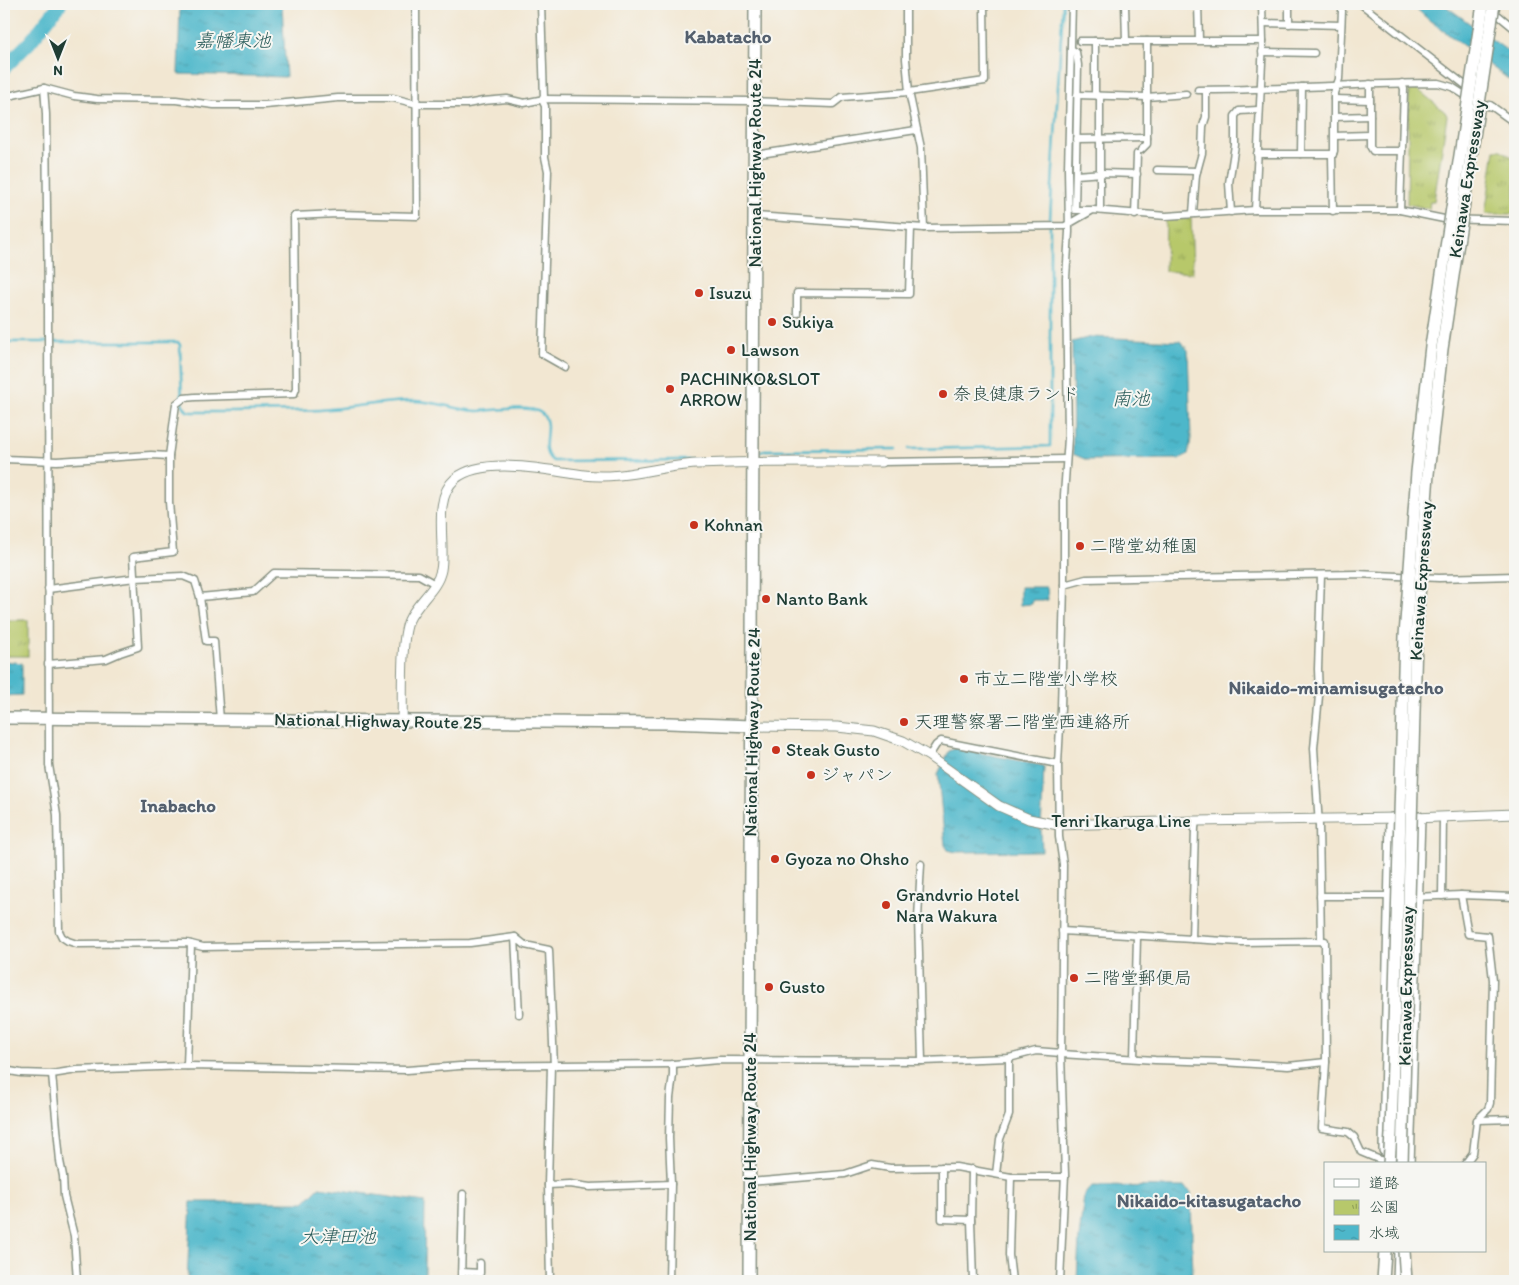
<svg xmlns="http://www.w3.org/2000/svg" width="1519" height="1285" viewBox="0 0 1519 1285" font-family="Itim,'Klee One',sans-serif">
<defs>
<pattern id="park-tufts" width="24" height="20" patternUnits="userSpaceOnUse" patternTransform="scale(1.25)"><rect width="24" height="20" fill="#b7c86b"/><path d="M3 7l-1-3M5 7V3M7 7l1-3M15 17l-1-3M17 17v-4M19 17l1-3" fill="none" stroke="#94a459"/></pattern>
<pattern id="water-ripples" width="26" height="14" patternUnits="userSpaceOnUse" patternTransform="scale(1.25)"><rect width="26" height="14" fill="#4db7ca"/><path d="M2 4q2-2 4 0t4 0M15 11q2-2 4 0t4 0" fill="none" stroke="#3f96a5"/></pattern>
</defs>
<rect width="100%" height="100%" fill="#f6f6f2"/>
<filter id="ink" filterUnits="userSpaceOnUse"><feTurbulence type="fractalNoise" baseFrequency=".02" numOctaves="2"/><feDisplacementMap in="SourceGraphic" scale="10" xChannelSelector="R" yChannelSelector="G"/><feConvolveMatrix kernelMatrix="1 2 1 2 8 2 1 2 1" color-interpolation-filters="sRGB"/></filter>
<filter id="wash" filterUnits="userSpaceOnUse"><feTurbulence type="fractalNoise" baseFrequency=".0096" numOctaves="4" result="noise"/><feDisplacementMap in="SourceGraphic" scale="20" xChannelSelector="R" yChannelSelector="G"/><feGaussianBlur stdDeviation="1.12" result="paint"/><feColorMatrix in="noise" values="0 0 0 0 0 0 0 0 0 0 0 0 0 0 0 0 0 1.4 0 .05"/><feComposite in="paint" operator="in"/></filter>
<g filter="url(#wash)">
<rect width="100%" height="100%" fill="#f2e7d2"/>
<g fill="url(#park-tufts)" stroke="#6b8250">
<polygon points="1409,88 1416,88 1445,112 1447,116 1434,201 1430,201 1429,209 1407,204"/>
<polygon points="1495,150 1501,150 1515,159 1515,214 1485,214"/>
<polygon points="1191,217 1193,273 1165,271 1166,219"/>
<rect x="4" y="620" width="24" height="36"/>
</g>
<g fill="url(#water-ripples)" stroke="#367a7f">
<polygon points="180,4 282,4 286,77 178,74"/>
<polygon points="1411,4 1443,4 1505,49 1515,57 1515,84 1429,20"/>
<polygon points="1091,337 1180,341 1188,350 1191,439 1188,454 1180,459 1087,460 1073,454 1072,342"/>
<polygon points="1020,587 1047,587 1048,600 1032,600 1032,604 1020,605"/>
<polygon points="4,661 22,663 22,695 4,696"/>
<polygon points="956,748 1044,766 1041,829 1042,851 956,852 948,850 945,845 938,774 949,751"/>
<polygon points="1092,1186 1184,1187 1191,1192 1193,1281 1077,1281 1079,1238 1084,1195"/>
<polygon points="319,1187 425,1202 424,1281 187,1281 191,1202 304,1202"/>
</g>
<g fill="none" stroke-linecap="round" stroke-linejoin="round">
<g stroke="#4db7ca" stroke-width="2.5">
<path d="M4,342h174l2,3 2,58 5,8 4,1c43,0 86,0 129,-2 31,-2 62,-9 94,-9 21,0 42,9 63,10 14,0 53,-7 64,2 15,12 -5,36 12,48l138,-1"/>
<polyline points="909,449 1050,446 1050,219 1063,4"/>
<polyline points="760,452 765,450 897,449"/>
</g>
<polyline stroke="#4db7ca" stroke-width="14" points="4,68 30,42 60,4"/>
</g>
</g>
<g filter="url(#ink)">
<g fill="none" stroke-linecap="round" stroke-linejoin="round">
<g stroke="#889283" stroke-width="9">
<g id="street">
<polyline points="541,4 544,99"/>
<polyline points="906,4 906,59 909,92 921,148 924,228"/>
<polyline points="1125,4 1126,41"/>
<polyline points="1198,4 1199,40"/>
<polyline points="1289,4 1289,24"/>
<polyline points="1361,4 1470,89"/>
<polyline points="1493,11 1515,29"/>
<polyline points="1263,23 1341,25"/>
<polyline points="1080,41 1263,41"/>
<polyline points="1095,41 1095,93 1100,98 1100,210"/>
<polyline points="1071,49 1076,52 1078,65 1075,210 1091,210"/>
<polyline points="1262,52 1314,53"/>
<polyline points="1370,84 1370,146 1373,151 1402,151"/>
<polyline points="44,88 46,114 48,309 49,765 57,815 59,931 62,937 68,941 77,944 187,943 203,947 470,943 515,937 525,945 549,950 554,1066"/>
<path d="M1198,90c80,0 160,-7 240,-7l14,4 17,11"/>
<polyline points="1077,95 1147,97 1186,94"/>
<polyline points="4,97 44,88 74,96 97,99 176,100 214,105 265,105 338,98 393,98 417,104 467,104 483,101 507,99 524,103 544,99 749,101 833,104 842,97 909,92 985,81 984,4"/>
<polyline points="1334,99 1370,100"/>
<polyline points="542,100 545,106 545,157 548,171 542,354 565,367"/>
<polyline points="1478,104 1493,107"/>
<polyline points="1490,105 1515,123"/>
<polyline points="1334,117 1370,116"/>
<polyline points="1334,136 1369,135"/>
<polyline points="1076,139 1147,138"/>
<polyline points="1141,150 1147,144 1147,41"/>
<polyline points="1257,154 1333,154"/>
<polyline points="1301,154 1302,87"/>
<polyline points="754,155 916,130"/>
<polyline points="1157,170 1197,171"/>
<polyline points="1076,175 1103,173 1137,174"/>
<polyline points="1255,210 1263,41 1262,4"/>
<polyline points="1400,210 1404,89 1402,83"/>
<polyline points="1333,211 1332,156 1334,151 1334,93 1339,79 1342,11"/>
<polyline points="1231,212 1229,183 1235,145 1235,116 1239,111 1258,110"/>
<polyline points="1193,213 1196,175 1202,153 1203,126 1206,117 1206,91"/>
<polyline points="1135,215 1137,154"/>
<polyline points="755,216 924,228 1065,226 1093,210 1166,216 1255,210 1400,210 1444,219 1515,221"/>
<polyline points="797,313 797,293 909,294 911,227"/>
<polyline points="4,459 57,461 151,455 169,456"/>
<polyline points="882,462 1066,459"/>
<polyline points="1321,575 1318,669 1319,696 1314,748 1319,826 1321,941"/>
<polyline points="1064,585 1086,579 1179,577 1357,574 1439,578 1515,576"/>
<polyline points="48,589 135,578 183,576 195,581 200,597 206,641 214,641 220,720"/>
<polyline points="200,597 253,592 274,573 419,575 435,584"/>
<polyline points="48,664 106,659 120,653 138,647 133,557 173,552 169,502 169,456 176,404 184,398 195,397 294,394 296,389 294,216 337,214 417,216 416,4"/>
<polyline points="929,756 936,745 941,741 1058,764"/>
<polyline points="921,864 918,918 922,1061"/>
<polyline points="1461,895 1468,934 1488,936 1493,980 1490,1103 1488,1109 1477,1120 1473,1153 1465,1164"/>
<polyline points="1320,896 1391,896"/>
<polyline points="1442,896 1443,817"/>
<polyline points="1414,897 1461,895 1515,897"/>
<polyline points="1062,931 1241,942 1325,941 1326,1062 1322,1128 1348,1132 1354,1137 1361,1152 1390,1164"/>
<polyline points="515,937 519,1014"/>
<polyline points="1192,939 1195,828 1196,821"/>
<polyline points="1061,1054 1155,1060 1222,1062 1288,1066 1326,1062"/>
<polyline points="1134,1058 1137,937"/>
<polyline points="187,1066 191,944"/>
<polyline points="4,1070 21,1073 52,1074 77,1070 187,1066 407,1070 460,1066 673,1064 719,1060 922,1061 1009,1058 1036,1051 1061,1053"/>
<polyline points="52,1074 60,1161 63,1176 64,1196 74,1236 77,1281"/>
<polyline points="1477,1120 1515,1119"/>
<polyline points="942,1167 942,1219 971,1220"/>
<polyline points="972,1169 971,1220 973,1281"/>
<polyline points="996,1174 1000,1139 1009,1115 1009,1058"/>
<polyline points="1011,1177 1009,1255 1012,1281"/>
<polyline points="749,1182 845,1174 872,1165 890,1168 956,1167 1011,1177 1065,1177"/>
<polyline points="548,1185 569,1184 590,1187 671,1184"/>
<polyline points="462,1272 480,1273 480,1263"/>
<polyline points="461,1281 463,1194"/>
<polyline points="550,1281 548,1185 551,1065"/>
<polyline points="669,1281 671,1184 669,1138 670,1098 673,1075 673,1064"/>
<polyline points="1060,1281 1065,1174 1061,1054 1063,864 1059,837 1058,764 1061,708 1064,585 1064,495 1068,438 1066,278 1069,232 1068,168 1072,4"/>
</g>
</g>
<g stroke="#889283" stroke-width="11">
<g id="secondary">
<path d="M402,722c1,-24 -2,-82 7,-102 8,-18 28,-30 32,-50 5,-27 -9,-71 14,-91 29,-24 94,-8 129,-4 38,5 75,-9 112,-11 62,-3 124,-2 186,-2"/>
<polyline points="752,726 837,727 874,731 903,741 929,756 999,806 1029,819 1058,825 1196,821 1399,818"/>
<polyline points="1414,818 1515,814"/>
</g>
</g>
<g stroke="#889283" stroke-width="14">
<g id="highway">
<polyline points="4,718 669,723 752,726"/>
<polyline points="1385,1150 1392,819"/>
<polyline points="1408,1164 1419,818"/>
<polyline points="749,1281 755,4"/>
<polyline points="1399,1281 1400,1251"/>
</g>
</g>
<use href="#street" stroke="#fff" stroke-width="6"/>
<use href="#secondary" stroke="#fff" stroke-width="9"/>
<use href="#highway" stroke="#fff" stroke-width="11"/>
<g stroke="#889283" stroke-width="14" stroke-linecap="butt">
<g id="highway-bridge">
<polyline points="1389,1164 1391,1134 1405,636 1417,472 1431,346 1483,4"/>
<polyline points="1402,1164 1416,637 1428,474 1442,349 1494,4"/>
<polyline points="1404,1251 1406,1281"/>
<polyline points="1383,1281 1385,1251"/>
</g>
</g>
<use href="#highway-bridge" stroke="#fff" stroke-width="11"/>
</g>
</g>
<g fill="#c8321e" stroke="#f6f6f2" stroke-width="2">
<circle cx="699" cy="293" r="5"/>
<circle cx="772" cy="322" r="5"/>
<circle cx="731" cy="350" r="5"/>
<circle cx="670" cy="389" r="5"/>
<circle cx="943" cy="394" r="5"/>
<circle cx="694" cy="525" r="5"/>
<circle cx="1080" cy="546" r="5"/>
<circle cx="766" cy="599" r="5"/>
<circle cx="964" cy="679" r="5"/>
<circle cx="904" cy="722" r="5"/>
<circle cx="776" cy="750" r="5"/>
<circle cx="811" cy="775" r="5"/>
<circle cx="775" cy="859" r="5"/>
<circle cx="886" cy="905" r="5"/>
<circle cx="1074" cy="978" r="5"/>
<circle cx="769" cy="987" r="5"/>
</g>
<g text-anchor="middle" stroke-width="4" stroke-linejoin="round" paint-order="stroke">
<g font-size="18" fill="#1f3d34" stroke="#f6f6f2">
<text transform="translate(755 163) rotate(-90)" y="6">National Highway Route 24</text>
<text transform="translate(1467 179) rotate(-81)" y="6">Keinawa Expressway</text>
<text transform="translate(1421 581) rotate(-86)" y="6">Keinawa Expressway</text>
<text transform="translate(378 721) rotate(1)" y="6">National Highway Route 25</text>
<text transform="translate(752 732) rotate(-89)" y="6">National Highway Route 24</text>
<text x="1121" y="827">Tenri Ikaruga Line</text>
<text transform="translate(1406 986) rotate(-89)" y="6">Keinawa Expressway</text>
<text transform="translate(750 1137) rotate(-90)" y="6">National Highway Route 24</text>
</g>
<g font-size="18" fill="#1f3d34" stroke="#f6f6f2" text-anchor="start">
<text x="709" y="299">Isuzu</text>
<text x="782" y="328">Sukiya</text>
<text x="741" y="356">Lawson</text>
<text x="680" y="385">PACHINKO&amp;SLOT<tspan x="680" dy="21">ARROW</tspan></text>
<text x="953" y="400">奈良健康ランド</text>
<text x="704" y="531">Kohnan</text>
<text x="1090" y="552">二階堂幼稚園</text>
<text x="776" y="605">Nanto Bank</text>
<text x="974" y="685">市立二階堂小学校</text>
<text x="914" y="728">天理警察署二階堂西連絡所</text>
<text x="786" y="756">Steak Gusto</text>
<text x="821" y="781">ジャパン</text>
<text x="785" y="865">Gyoza no Ohsho</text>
<text x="896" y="901">Grandvrio Hotel<tspan x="896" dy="21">Nara Wakura</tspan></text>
<text x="1084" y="984">二階堂郵便局</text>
<text x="779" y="993">Gusto</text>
</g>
<g font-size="19" font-weight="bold" fill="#54606e" stroke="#f6f6f2">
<text x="728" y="43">Kabatacho</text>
<text x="1336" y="694">Nikaido-minamisugatacho</text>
<text x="178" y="812">Inabacho</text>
<text x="1209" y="1207">Nikaido-kitasugatacho</text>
</g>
<g font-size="19" font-style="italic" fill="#2a5c5a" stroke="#f6f6f2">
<text x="233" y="47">嘉幡東池</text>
<text x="1131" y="405">南池</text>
<text x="338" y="1243">大津田池</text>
</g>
</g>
<rect width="1519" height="1285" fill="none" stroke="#f6f6f2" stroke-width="20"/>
<rect x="1324" y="1162" width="162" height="90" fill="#f6f6f2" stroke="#a0aca6"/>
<rect x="1334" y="1179" width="25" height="8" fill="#ffffff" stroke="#a0aca6"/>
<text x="1369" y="1188" font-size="15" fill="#1f3d34">道路</text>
<rect x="1334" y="1200" width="25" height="15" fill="url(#park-tufts)" stroke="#a0aca6"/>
<text x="1369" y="1212" font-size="15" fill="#1f3d34">公園</text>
<rect x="1334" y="1225" width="25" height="15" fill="url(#water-ripples)" stroke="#a0aca6"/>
<text x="1369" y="1238" font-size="15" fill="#1f3d34">水域</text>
<g transform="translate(58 58) rotate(180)" stroke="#f6f6f2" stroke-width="4" paint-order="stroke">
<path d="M0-4L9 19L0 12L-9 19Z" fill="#1f3d34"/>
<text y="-8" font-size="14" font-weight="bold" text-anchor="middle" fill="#1f3d34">N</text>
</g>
</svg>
